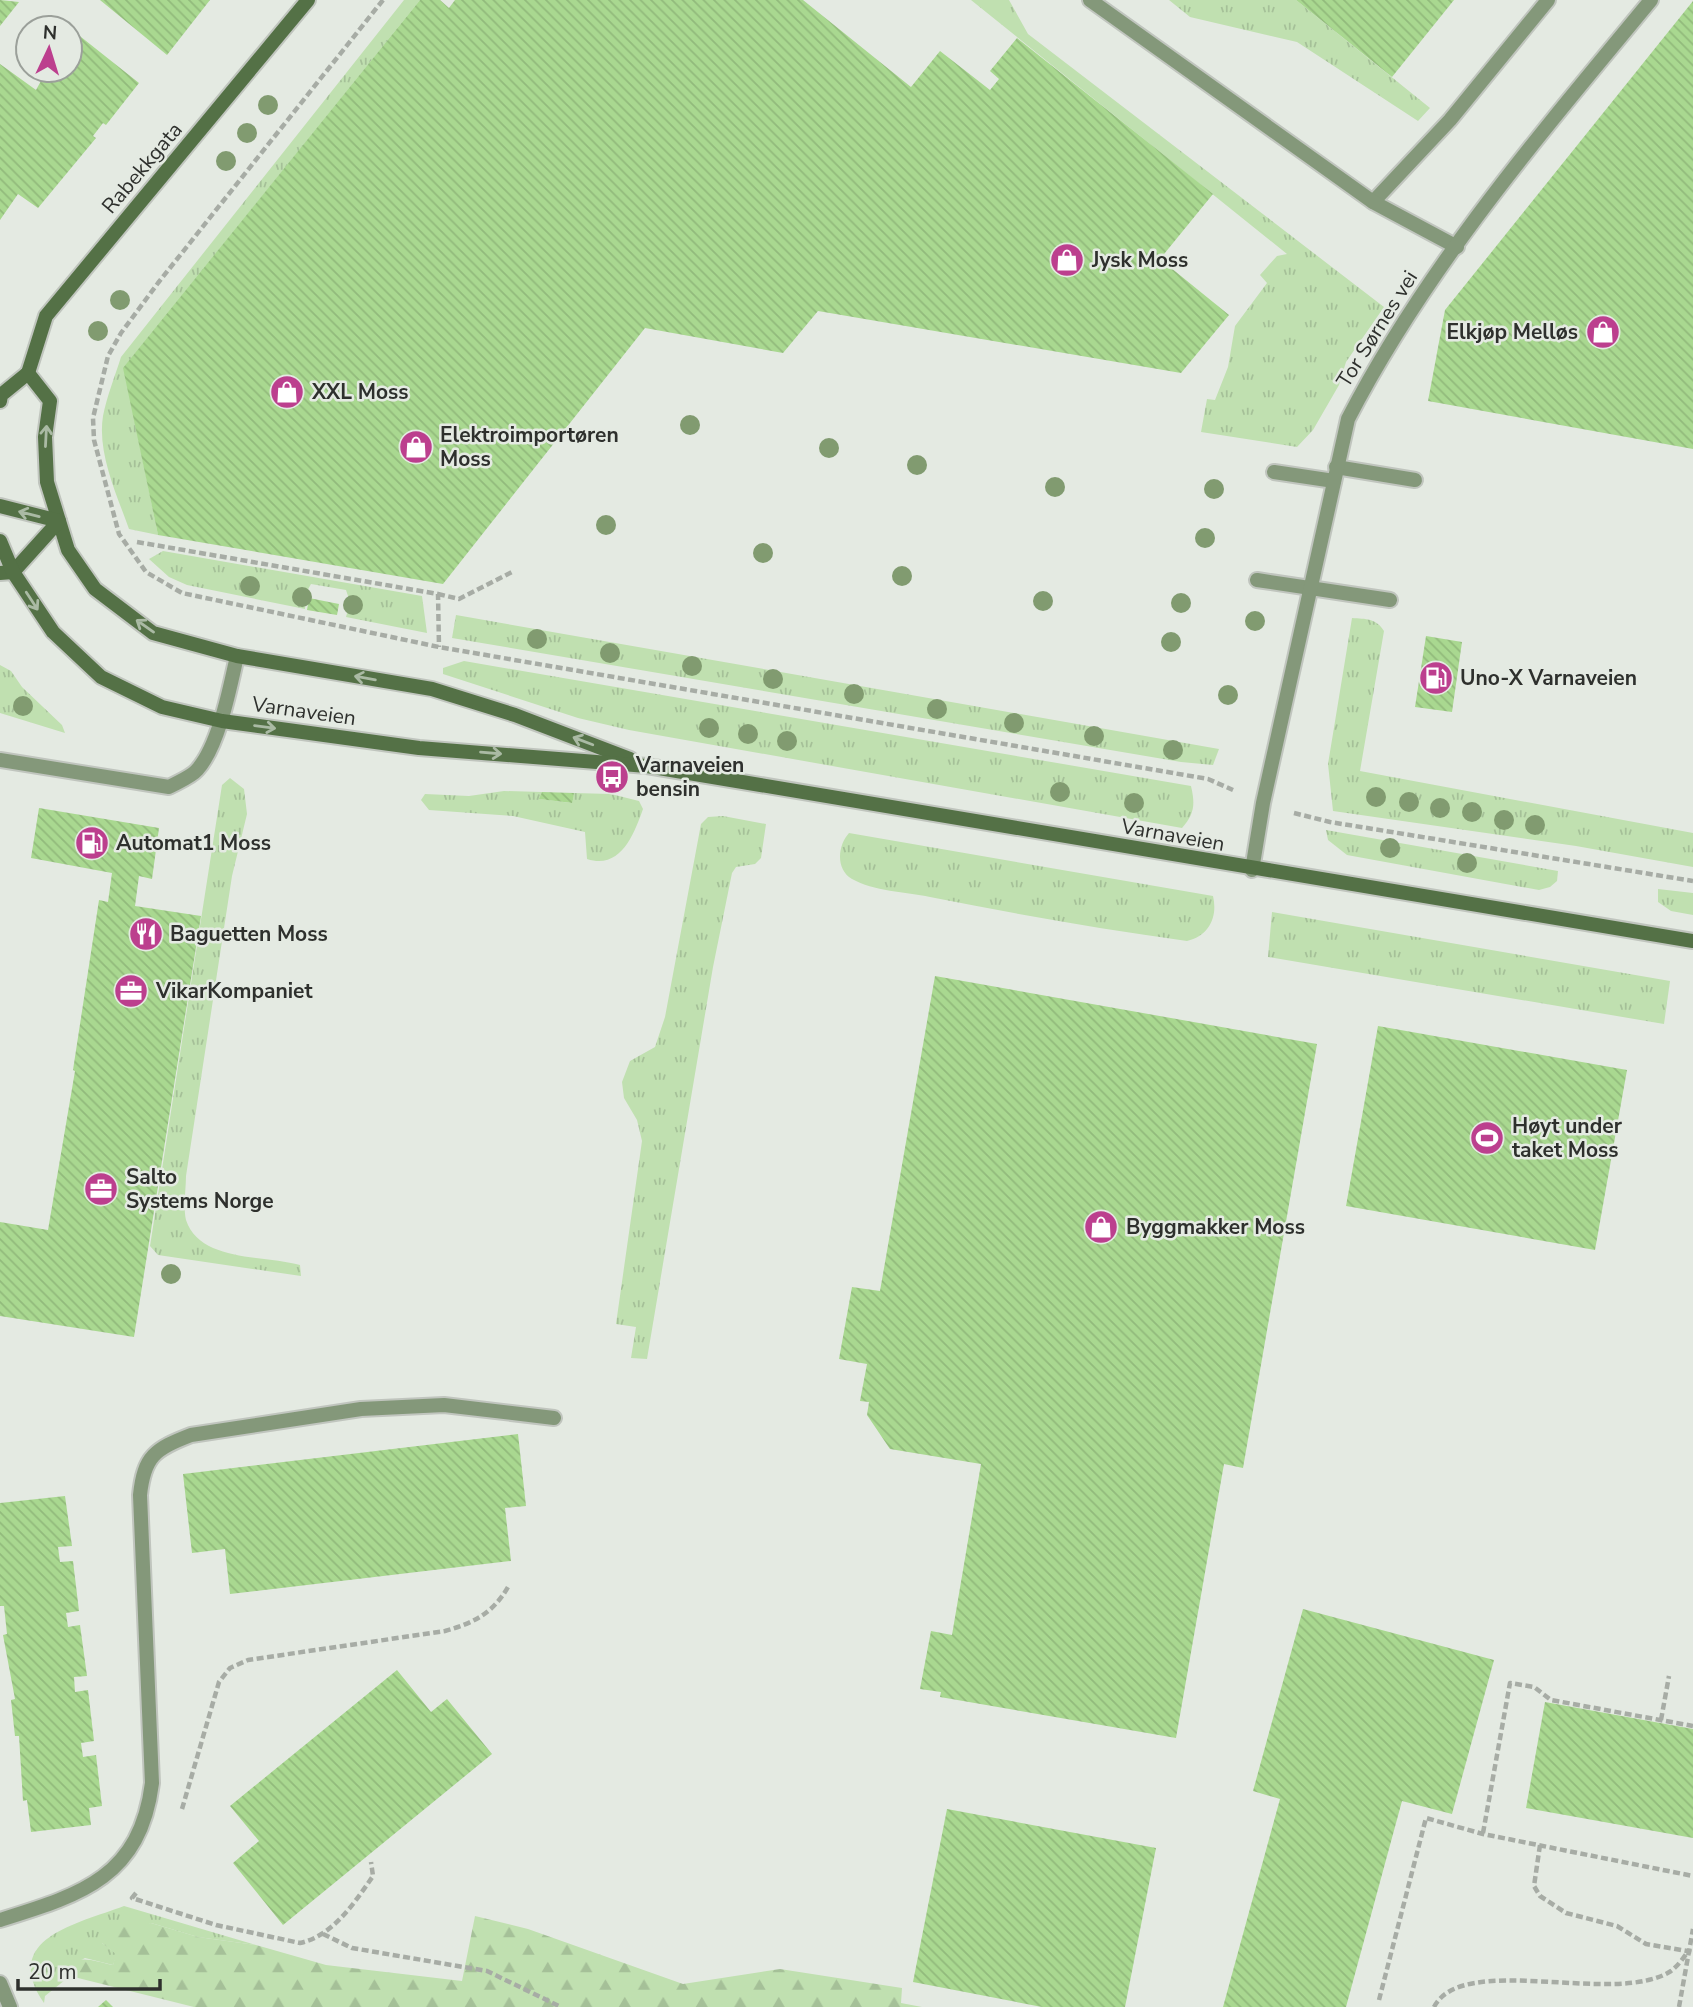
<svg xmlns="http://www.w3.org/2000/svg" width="1693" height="2007" viewBox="0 0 1693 2007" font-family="'Nunito Sans',sans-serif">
<defs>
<pattern id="grass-tufts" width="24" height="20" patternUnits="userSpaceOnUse" patternTransform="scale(1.75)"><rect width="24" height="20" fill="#c0e0b0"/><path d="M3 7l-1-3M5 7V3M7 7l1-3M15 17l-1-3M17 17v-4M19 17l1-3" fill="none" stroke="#a5c098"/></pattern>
<pattern id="forest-firs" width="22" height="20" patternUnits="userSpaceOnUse" patternTransform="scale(1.75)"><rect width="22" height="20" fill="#c0e0b0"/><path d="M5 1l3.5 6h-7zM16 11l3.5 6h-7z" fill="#a5c098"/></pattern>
<pattern id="building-back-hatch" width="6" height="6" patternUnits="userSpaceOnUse" patternTransform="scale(1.75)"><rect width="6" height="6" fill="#a9d890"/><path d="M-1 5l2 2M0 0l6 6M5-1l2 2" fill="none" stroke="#92ba7c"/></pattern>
</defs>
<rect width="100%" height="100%" fill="#e4eae2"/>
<g fill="url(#grass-tufts)">
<path d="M404,0h16l-296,368 34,167 -29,-6c-12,-34 -32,-76 -26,-113 4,-20 12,-40 18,-59z"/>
<polygon points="971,0 1009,0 1028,34 1384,307 1346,362 1339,385 1313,430 1297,447 1201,432 1207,399 1215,400 1228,367 1235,326 1267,283 1260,275 1277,256 1287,254"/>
<polygon points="1169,0 1296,0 1430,108 1418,121 1297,42 1190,17"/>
<polygon points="163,551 422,596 427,633 346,617 350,602 346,590 311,584 306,593 305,609 187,585 169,577 149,559"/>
<polygon points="456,615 1219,749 1213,765 1181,762 452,638"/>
<path d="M1352,618c14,1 24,0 32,13l-24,140 333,62v34l-117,-21 -243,-35 -5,-47z"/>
<path d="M464,661l727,125c4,18 4,27 -9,42l-553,-98 -51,-12 -135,-44v-6z"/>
<polygon points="0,665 11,671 22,687 62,725 65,733 0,713"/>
<path d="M230,778l14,11 3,25 -15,62 -46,300c0,13 -3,31 0,44 14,42 77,35 114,45l1,11 -143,-21 -8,-9 72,-461z"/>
<path d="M504,791l38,1 -2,7 31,4 3,-10 37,1 28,7 4,8c-9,25 -22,61 -56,50l-2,-27 -72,-16 -84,-6 -8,-10 4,-6 44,2z"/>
<polygon points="723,816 766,824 761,858 755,864 736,867 732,873 713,967 647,1359 631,1358 636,1327 616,1324 642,1141 637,1120 624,1098 622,1082 630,1061 655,1047 665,1017 701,824 708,817"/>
<polygon points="1326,830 1558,871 1557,881 1550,887 1539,890 1347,855 1328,840"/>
<path d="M849,833l364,63c5,21 -4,40 -26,45 -86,-12 -172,-27 -257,-44 -24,-5 -57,-6 -78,-18 -17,-10 -14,-34 -3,-46z"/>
<polygon points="1658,889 1693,893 1693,915 1671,911 1658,902"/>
<polygon points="1272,912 1670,981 1664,1024 1268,957"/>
<path d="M124,1906l132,39 -58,-8 -47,-14 -49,20 15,11 -4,11 -28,-7 -21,11 6,7 -25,20 -1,7c-44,-65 33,-79 80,-97z"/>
</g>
<path fill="url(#forest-firs)" d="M475,1916l53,13 155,55 97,-15 122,19 -1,15 21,4h-728l-124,-31 -6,-7c15,-16 29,-8 49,-4l3,-11 -14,-11 -3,-8 19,-9 33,-3 47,14 58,8 70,20 136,16z"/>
<g fill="url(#building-back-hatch)">
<polygon points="0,0 19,2 0,26"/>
<polygon points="100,0 210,0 167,55"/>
<polygon points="420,0 440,0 449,8 455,0 803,0 911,87 940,51 990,90 999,79 990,71 1017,38 1213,194 1160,259 1229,315 1181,373 818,311 783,353 645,328 443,584 158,535 123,368"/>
<polygon points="1296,0 1454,0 1392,77"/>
<polygon points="1693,1 1693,449 1428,401 1445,310"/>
<polygon points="76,33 139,83 106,125 103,123 93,136 96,138 38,208 18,194 0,220 0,64 36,90 47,70 70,70 70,41"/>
<polygon points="309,598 339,604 337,615 307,610"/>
<polygon points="1426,636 1462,642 1452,712 1415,707"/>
<polygon points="542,792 574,793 572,803 539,799"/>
<polygon points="39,808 159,828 152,879 139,876 135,906 201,916 134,1337 0,1316 0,1222 48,1230 75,1071 73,1070 99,900 108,902 112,873 31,858"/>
<polygon points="935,976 1317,1044 1243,1468 1224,1464 1176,1738 940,1697 941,1692 920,1689 931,1631 952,1635 981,1464 890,1449 867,1415 869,1402 860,1401 867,1364 839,1359 852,1287 880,1291"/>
<polygon points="1378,1026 1627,1070 1595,1250 1346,1206"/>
<polygon points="518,1434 526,1506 505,1508 511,1561 230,1594 225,1549 192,1553 183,1474"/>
<polygon points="65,1496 72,1546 58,1547 60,1562 73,1561 79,1611 66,1613 68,1627 80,1625 87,1676 74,1677 75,1692 88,1690 94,1741 81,1743 83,1757 96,1755 102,1806 89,1808 91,1825 31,1832 27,1800 23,1801 19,1736 15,1736 11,1700 15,1699 3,1635 7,1634 4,1606 0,1606 0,1503"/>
<polygon points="1303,1609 1494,1660 1452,1814 1402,1801 1346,2007 1223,2007 1280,1799 1253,1791"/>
<polygon points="397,1670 431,1712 447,1699 492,1754 283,1925 233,1863 259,1841 230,1806"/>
<polygon points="1545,1702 1693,1729 1693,1838 1526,1808"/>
<polygon points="947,1809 1156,1848 1125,2007 1042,2007 913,1982"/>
<polygon points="106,2000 113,2007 98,2007"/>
</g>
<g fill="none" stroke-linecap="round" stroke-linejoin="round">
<g stroke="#c0c5be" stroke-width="18">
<g id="lane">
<polyline points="1373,202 1450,120 1548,0"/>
<polyline points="1336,467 1415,480"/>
<polyline points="1274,472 1334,481"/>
<polyline points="1257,580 1390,600"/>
<path d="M0,760l169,27c9,-5 22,-10 28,-17 22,-24 33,-83 40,-114"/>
<path d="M0,1920c80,-25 140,-42 152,-137l-12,-288c4,-39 15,-46 51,-60l170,-26 83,-4 110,13"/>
</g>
</g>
<g stroke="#c0c5be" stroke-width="18">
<g id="street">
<polyline points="1090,0 1373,202 1457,247"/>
<path d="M1252,870l11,-67 85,-384c79,-153 194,-287 303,-419"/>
<polyline points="0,1983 10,2007"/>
</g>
</g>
<g stroke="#c0c5be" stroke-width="18">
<g id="secondary">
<polyline points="28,373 50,401 45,437 47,482 68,550 95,589 153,633 237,656 432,689 515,715 630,759"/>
<polyline points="28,373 46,316 308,0"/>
<polyline points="0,401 1,395 28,373"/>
<polyline points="0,506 59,521 13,572 0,573"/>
<polyline points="0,541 13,572 53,632 101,677 162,707 222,721 419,748 647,766 1693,941"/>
</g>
</g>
<g stroke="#a7aca5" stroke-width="4.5" stroke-dasharray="7 3.5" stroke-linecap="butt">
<polyline points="383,0 158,283 121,333 108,356 93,418 94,440 119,534 146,572 182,593 439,647 1208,779 1233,790"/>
<polyline points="137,542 438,594 439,647"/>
<polyline points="438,594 459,599 514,571"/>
<polyline points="1294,813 1330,822 1693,881"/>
<polyline points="1661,1720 1669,1676"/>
<path d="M182,1809l37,-127 11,-14 18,-8 197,-29c29,-8 48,-18 63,-44"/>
<polyline points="1483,1833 1510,1683 1534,1687 1551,1700 1693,1726"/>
<polyline points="1540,1845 1534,1886 1540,1896 1566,1913 1617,1926 1646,1944 1693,1952"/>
<path d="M136,1893l-4,5 84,27 84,18c33,-7 55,-41 73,-67l-2,-14"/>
<polyline points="323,1934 352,1948 487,1971 561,2007"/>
<polyline points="1379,2000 1426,1818 1483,1834 1693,1876"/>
<path d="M1434,2007c29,-56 182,0 237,-36 7,-5 13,-14 18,-21"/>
<polyline points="1679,2007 1693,1929"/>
</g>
<use href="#lane" stroke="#84987a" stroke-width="14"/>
<use href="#street" stroke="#84987a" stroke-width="14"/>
<use href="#secondary" stroke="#547146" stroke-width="14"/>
</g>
<g fill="#819b70">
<circle cx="268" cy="105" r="10"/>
<circle cx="247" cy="133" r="10"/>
<circle cx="226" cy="161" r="10"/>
<circle cx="120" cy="300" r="10"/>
<circle cx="98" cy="331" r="10"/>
<circle cx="690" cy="425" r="10"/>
<circle cx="829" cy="448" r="10"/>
<circle cx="917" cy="465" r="10"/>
<circle cx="1055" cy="487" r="10"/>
<circle cx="1214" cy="489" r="10"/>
<circle cx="606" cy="525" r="10"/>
<circle cx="1205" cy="538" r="10"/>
<circle cx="763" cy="553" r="10"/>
<circle cx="902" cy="576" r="10"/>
<circle cx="250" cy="586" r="10"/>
<circle cx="302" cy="597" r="10"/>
<circle cx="1043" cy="601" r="10"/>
<circle cx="1181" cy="603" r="10"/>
<circle cx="353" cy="605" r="10"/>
<circle cx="1255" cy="621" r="10"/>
<circle cx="537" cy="639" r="10"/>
<circle cx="1171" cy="642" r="10"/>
<circle cx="610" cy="653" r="10"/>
<circle cx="692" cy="666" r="10"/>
<circle cx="773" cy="679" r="10"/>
<circle cx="854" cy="694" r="10"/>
<circle cx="1228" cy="695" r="10"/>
<circle cx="23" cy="706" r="10"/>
<circle cx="937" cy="709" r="10"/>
<circle cx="1014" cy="723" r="10"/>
<circle cx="709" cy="728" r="10"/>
<circle cx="748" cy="734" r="10"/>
<circle cx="1094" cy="736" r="10"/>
<circle cx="787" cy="741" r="10"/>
<circle cx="1173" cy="750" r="10"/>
<circle cx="1060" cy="792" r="10"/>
<circle cx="1376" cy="797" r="10"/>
<circle cx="1409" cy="802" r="10"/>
<circle cx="1134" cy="803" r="10"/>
<circle cx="1440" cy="808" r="10"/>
<circle cx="1472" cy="812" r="10"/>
<circle cx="1504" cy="820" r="10"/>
<circle cx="1535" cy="825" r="10"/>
<circle cx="1390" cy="848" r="10"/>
<circle cx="1467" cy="863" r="10"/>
<circle cx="171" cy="1274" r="10"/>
</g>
<defs><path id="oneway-shaft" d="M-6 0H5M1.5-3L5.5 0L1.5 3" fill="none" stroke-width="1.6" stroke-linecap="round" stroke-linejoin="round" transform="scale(1.75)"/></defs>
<g stroke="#aabaa4">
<use href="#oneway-shaft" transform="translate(46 436) rotate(-87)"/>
<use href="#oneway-shaft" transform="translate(29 514) rotate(-166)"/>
<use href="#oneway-shaft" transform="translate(32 601) rotate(57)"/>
<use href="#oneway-shaft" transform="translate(145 626) rotate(-145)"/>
<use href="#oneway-shaft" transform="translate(365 678) rotate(-170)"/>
<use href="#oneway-shaft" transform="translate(265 727) rotate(8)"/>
<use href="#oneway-shaft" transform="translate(583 741) rotate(-159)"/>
<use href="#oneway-shaft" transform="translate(491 753) rotate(5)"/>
</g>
<defs>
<g id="shop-disc" transform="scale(1.75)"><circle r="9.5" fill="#bc3f8e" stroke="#e4eae2"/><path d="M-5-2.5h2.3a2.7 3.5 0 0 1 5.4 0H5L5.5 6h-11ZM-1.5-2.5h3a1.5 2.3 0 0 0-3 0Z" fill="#fff"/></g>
<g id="fuel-disc" transform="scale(1.75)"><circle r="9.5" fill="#bc3f8e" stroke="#e4eae2"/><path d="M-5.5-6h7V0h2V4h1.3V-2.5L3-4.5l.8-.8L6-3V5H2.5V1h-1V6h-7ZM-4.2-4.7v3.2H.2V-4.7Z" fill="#fff"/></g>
<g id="bus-disc" transform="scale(1.75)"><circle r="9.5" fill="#bc3f8e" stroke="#e4eae2"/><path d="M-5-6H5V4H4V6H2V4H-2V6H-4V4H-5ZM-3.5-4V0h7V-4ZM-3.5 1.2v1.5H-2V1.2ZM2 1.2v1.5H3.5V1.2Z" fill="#fff"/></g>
<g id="restaurant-disc" transform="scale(1.75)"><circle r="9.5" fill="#bc3f8e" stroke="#e4eae2"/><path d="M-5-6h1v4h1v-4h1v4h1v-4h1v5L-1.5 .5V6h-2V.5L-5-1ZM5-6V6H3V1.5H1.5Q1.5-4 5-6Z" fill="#fff"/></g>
<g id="office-disc" transform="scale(1.75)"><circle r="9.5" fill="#bc3f8e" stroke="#e4eae2"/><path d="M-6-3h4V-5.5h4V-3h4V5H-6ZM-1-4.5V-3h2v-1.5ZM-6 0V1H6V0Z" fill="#fff"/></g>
<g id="stadium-disc" transform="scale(1.75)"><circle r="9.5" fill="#bc3f8e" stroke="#e4eae2"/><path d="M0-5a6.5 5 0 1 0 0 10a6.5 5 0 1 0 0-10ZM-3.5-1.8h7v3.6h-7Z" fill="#fff"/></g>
</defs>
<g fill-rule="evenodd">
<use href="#shop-disc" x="1067" y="260"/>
<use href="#shop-disc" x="1603" y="332"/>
<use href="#shop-disc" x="287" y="392"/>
<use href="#shop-disc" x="416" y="447"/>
<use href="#fuel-disc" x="1436" y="678"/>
<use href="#bus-disc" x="612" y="777"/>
<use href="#fuel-disc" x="92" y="843"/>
<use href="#restaurant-disc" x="146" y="934"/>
<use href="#office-disc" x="131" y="991"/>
<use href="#stadium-disc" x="1487" y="1138"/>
<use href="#office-disc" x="101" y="1189"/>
<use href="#shop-disc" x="1101" y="1227"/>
</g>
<g text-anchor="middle" stroke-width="5" stroke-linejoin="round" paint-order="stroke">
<g font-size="21" fill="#2e302d" stroke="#e4eae2">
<text transform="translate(142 168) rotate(-50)" y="7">Rabekkgata</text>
<text transform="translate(1377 329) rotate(-58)" y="7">Tor Sørnes vei</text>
<text transform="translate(304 711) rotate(8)" y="7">Varnaveien</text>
<text transform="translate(1173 835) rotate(10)" y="7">Varnaveien</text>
</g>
<g font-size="21" font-weight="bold" fill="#2e302d" stroke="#e4eae2" text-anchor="start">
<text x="1092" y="267">Jysk Moss</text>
<text x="1578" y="339" text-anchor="end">Elkjøp Melløs</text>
<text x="312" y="399">XXL Moss</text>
<text x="440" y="442">Elektroimportøren<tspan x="440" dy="24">Moss</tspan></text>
<text x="1460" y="685">Uno-X Varnaveien</text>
<text x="636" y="772">Varnaveien<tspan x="636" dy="24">bensin</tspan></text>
<text x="116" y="850">Automat1 Moss</text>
<text x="170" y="941">Baguetten Moss</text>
<text x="156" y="998">VikarKompaniet</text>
<text x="1512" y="1133">Høyt under<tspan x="1512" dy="24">taket Moss</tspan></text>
<text x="126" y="1184">Salto<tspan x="126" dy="24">Systems Norge</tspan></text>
<text x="1126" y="1234">Byggmakker Moss</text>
</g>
</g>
<g transform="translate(49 49) rotate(4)"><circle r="33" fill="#e4eae2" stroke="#9ba09a" stroke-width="2"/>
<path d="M0-5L12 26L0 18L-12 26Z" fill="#bc3f8e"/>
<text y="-10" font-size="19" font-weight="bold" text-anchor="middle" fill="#2e302d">N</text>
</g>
<path d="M18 1979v10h142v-10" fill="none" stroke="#2e302d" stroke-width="3.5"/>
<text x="28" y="1979" font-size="21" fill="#2e302d" stroke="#e4eae2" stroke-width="5" paint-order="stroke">20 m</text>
</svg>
